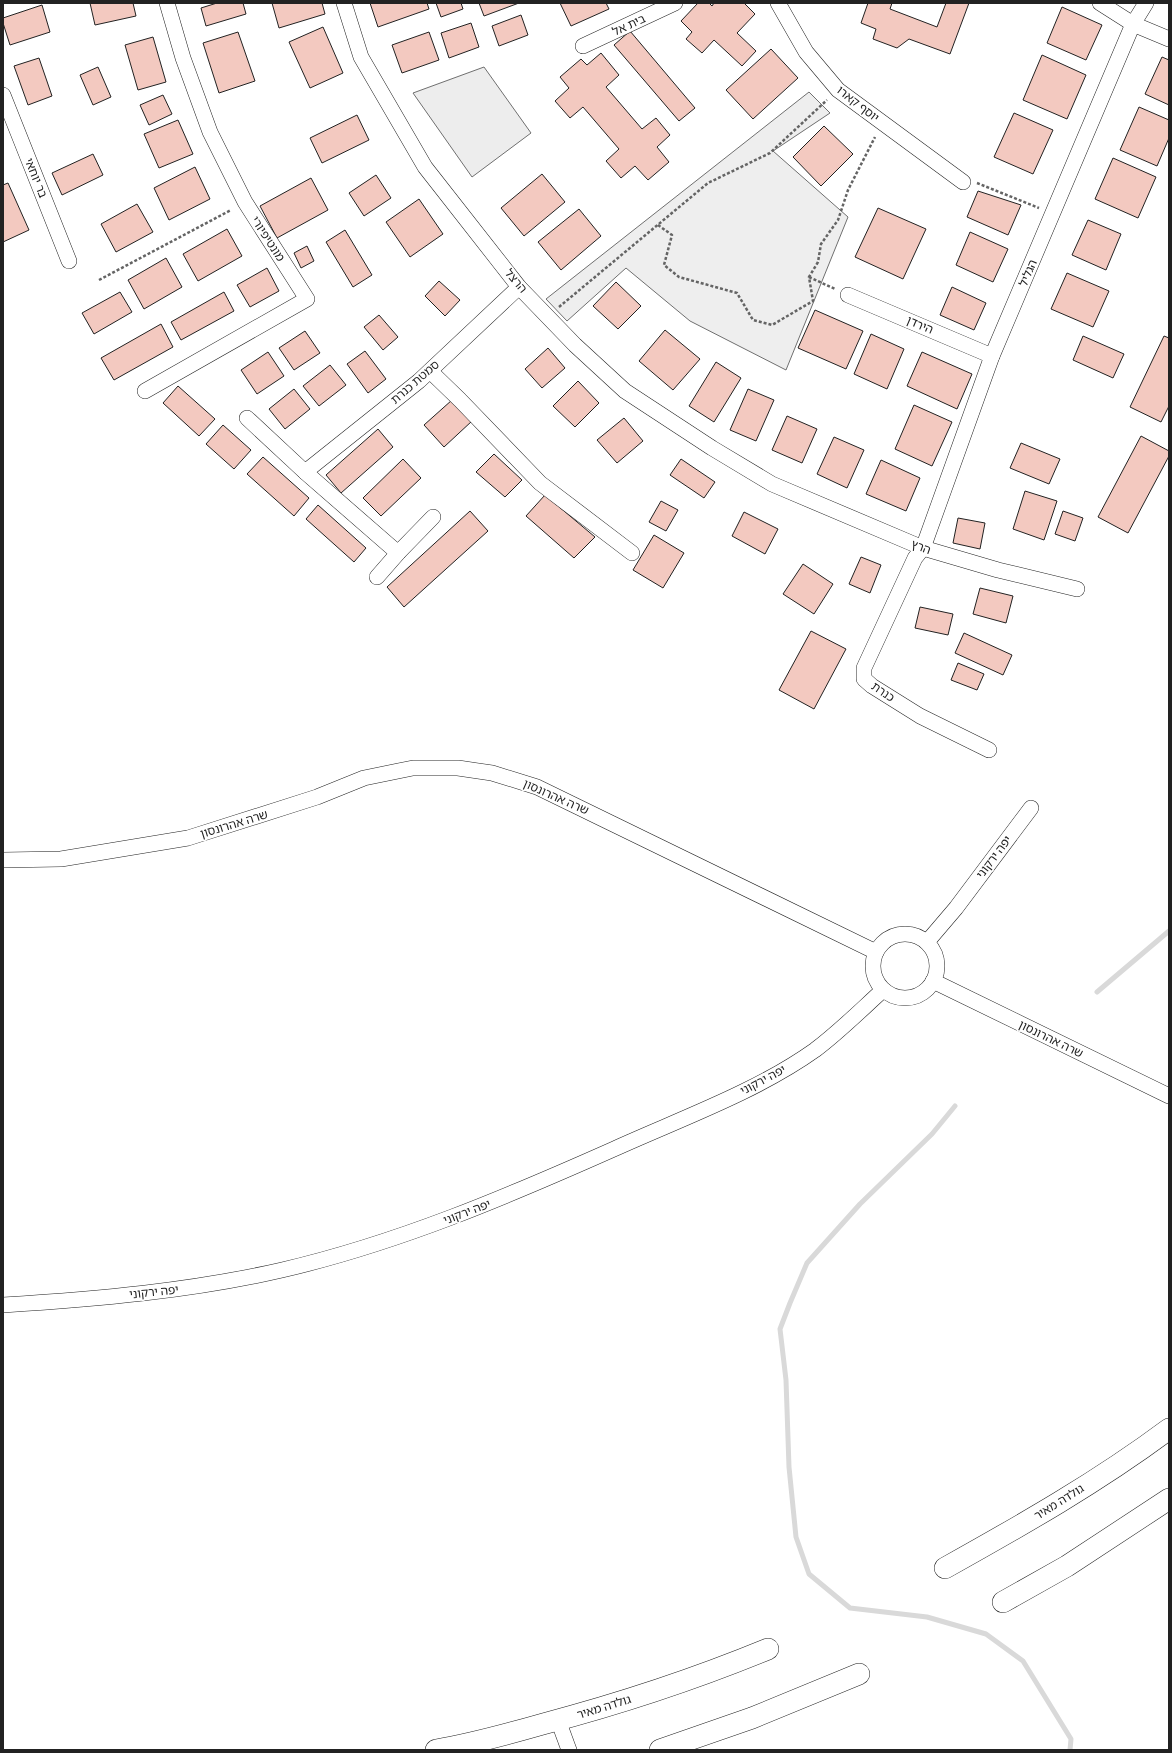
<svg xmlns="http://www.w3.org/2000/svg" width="1172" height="1753" viewBox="0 0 1172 1753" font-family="Overpass,'Noto Sans Hebrew',sans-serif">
<rect width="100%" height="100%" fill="#fff"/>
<polygon fill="#eee" stroke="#6f6f6f" points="809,92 830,113 773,151 848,217 786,370 690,321 626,268 567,321 546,299"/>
<polygon fill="#ededed" stroke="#6f6f6f" points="484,67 531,133 472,177 413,93"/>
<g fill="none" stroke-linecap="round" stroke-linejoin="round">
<g stroke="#d9d9d9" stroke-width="5">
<polyline points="1097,992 1169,931"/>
<polyline points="955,1106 932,1134 860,1204 807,1263 790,1303 780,1329 786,1380 789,1467 796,1537 809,1574 850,1608 927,1617 986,1634 1023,1661 1071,1739 1070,1750"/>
</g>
</g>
<g fill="#f3c9c0" stroke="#222">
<polygon points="90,3 133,3 136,16 95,25"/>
<polygon points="217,3 243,3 246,14 206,26 201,8"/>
<polygon points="272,3 322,3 325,14 279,28"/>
<polygon points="370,3 427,3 429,9 378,27"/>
<polygon points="436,3 461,3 463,9 441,17"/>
<polygon points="479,3 519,3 484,16"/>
<polygon points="560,3 606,3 609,9 571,26"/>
<polygon points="698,3 709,3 712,6 714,3 744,3 755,14 737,33 756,51 742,66 714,40 702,53 686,39 692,32 681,21"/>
<polygon points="868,3 892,3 890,9 937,27 946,3 969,3 950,54 909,39 897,48 873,39 876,29 861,23"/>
<polygon points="42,5 50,32 10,45 3,23 3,18"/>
<polygon points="1062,7 1102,25 1086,60 1047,43"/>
<polygon points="521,15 528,35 499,46 492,26"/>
<polygon points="471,23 479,47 449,58 441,33"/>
<polygon points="323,27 343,73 310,88 289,42"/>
<polygon points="630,31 695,108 679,121 614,45"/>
<polygon points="238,32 255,81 219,93 203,43"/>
<polygon points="429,32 439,60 402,73 392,45"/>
<polygon points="153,37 166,82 138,90 125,45"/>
<polygon points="771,49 798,78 753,119 726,90"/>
<polygon points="601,53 619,75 606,87 642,129 656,118 670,135 657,147 669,162 648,180 635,166 621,178 606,161 619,149 583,107 570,118 555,101 569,88 560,77 581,59 587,65"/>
<polygon points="1042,55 1086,75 1067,119 1023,100"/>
<polygon points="1162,57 1169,60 1169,105 1145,94"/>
<polygon points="39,58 52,96 28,105 14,66"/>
<polygon points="98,67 111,97 93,105 80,75"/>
<polygon points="163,95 172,114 149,125 140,105"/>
<polygon points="1139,107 1169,120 1169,138 1157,166 1120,150"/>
<polygon points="1014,113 1053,130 1033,174 994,157"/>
<polygon points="357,115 369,140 322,163 310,138"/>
<polygon points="178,120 193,154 159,168 144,134"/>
<polygon points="824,126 853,154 821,186 793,157"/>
<polygon points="93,154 103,175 62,195 52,173"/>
<polygon points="1113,158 1156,177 1138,218 1095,199"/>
<polygon points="195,167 210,199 169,220 154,188"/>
<polygon points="542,174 565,202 524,236 501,208"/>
<polygon points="376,175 391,198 364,216 349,193"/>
<polygon points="311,178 328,210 277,238 260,206"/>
<polygon points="8,183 29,230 3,242 3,185"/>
<polygon points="978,191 1021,205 1008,235 967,217"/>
<polygon points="419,199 443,234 410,257 386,222"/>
<polygon points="137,204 153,232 116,252 101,224"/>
<polygon points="878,208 926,229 903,279 855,257"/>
<polygon points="579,209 601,236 561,270 538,242"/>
<polygon points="1088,220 1121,234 1106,270 1072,255"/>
<polygon points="227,229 242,256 198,281 183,254"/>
<polygon points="345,230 372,275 353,287 326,242"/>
<polygon points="970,232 1008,249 993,282 956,265"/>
<polygon points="307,246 314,261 301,268 294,253"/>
<polygon points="166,258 182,287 144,309 128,280"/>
<polygon points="267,268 279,291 250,307 237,285"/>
<polygon points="1067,273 1109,291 1093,327 1051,309"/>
<polygon points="439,281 460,300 445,316 425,296"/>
<polygon points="616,282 641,306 618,329 593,306"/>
<polygon points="952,287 986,303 974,330 940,315"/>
<polygon points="120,292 132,312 94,334 82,313"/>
<polygon points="224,292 234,311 181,340 171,322"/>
<polygon points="815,310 863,331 846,369 798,348"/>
<polygon points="379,315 398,337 383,350 364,327"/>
<polygon points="161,324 173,347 114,380 101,358"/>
<polygon points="665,330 700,359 673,390 639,361"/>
<polygon points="305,331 320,353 294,370 279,348"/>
<polygon points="871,334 904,349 887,389 854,374"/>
<polygon points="1083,336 1124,354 1113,378 1073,360"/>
<polygon points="1164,336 1169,338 1169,406 1161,422 1130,407"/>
<polygon points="548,348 565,368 542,388 525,369"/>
<polygon points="365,351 386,379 368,393 347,364"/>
<polygon points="268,352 284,376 257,394 241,370"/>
<polygon points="922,352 972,374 957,409 907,386"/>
<polygon points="716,362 741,378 714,422 689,406"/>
<polygon points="330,365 346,385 319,406 303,386"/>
<polygon points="578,381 599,403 575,427 553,406"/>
<polygon points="178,386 215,419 199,436 163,403"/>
<polygon points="294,389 310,409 285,429 269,409"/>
<polygon points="748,389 774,400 756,441 730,430"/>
<polygon points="452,400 472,421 444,447 424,425"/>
<polygon points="914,405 952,422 932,466 895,449"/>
<polygon points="787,416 817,429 802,463 772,450"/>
<polygon points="624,418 643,441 617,463 597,440"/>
<polygon points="223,425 251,450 234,469 206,444"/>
<polygon points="378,429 393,447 341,493 326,475"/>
<polygon points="1141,436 1169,451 1169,456 1128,533 1098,517"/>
<polygon points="834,437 864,450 847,488 817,474"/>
<polygon points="1021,443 1060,459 1049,484 1010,468"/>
<polygon points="494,454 522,480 505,497 476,472"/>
<polygon points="263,457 309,498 294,516 247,474"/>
<polygon points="403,459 421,478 381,516 363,498"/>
<polygon points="681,459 715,482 704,498 670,475"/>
<polygon points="881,460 920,478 906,511 866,494"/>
<polygon points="1025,491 1057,501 1044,540 1013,529"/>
<polygon points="545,495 595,537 574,558 526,516"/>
<polygon points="661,501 678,510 666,531 649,522"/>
<polygon points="318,505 366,548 354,562 306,519"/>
<polygon points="470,511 488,531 404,607 387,587"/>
<polygon points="1063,511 1083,518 1075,541 1055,534"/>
<polygon points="744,512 778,529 765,554 732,536"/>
<polygon points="958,518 985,523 980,549 953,543"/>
<polygon points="654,535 684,553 663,588 633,570"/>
<polygon points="861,557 881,565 870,593 849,584"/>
<polygon points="803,564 833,584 814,614 783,594"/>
<polygon points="980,588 1013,596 1006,623 973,614"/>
<polygon points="920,607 953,614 948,635 915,628"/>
<polygon points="811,631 846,649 814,709 779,690"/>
<polygon points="964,633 1012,655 1003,675 955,653"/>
<polygon points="958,663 984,674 977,690 951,680"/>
</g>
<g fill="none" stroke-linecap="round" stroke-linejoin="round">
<g stroke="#222" stroke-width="16">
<g id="street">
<polyline points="344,3 361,57 425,167 519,287 575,345 625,391 712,448 772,484 923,548 998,570 1077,589"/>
<polyline points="778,3 806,52 838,90 963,182"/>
<polyline points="1100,3 1133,24 1169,39"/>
<polyline points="583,46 675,3"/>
<polyline points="3,95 69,261"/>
<polyline points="848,295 992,356"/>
<polyline points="430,371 460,400 540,483 632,553"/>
<polyline points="145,391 307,299 245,202 210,132 183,58 167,3"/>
<polyline points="247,418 305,472 419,381 519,287"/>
<polyline points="305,472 398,553 433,517"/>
<polyline points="377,577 398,553"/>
<polyline points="989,750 920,716 872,686 864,679 864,668 915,558 923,548 992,356 1133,24 1146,3"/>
<polyline points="3,860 61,859 188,838 317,797 364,778 413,768 458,768 492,773 537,787 876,952"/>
<circle cx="905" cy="966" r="32"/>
<polyline points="927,942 956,908 1031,808"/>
<polyline points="933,981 1169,1096"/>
<path d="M3,1305c94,-6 188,-14 279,-35 116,-27 224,-73 332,-121 66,-30 142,-57 201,-99 24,-18 46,-40 68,-60"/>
<polyline points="558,1720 569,1750"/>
</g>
</g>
<g stroke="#222" stroke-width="22">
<g id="secondary">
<path d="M945,1568c77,-43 153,-86 224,-139"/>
<polyline points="1003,1602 1067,1566 1169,1499"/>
<path d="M436,1750c36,-6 72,-16 107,-26 76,-20 152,-45 225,-75"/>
<polyline points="660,1750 752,1718 859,1674"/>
</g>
</g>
<g stroke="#646464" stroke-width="2.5" stroke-dasharray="3 2" stroke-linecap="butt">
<polyline points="977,183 1039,208"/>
<polyline points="658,225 672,235 664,265 679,277 737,293 753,320 772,325 813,301 809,277 818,262 821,244 838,220 848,190 875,137"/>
<polyline points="809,277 835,289"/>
<polyline points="99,280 231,210"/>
<polyline points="559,307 708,183 770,153 827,100"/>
</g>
<use href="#street" stroke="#fff" stroke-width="15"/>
<use href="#secondary" stroke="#fff" stroke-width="21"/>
</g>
<g text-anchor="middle" stroke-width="3" stroke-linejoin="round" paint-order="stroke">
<g font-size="12" fill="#222" stroke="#fff">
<text transform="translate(629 25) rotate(-25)" y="4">בית אל</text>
<text transform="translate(858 104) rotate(38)" y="4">יוסף קארו</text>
<text transform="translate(36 178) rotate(68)" y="4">בר יוחאי</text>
<text transform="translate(268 239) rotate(57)" y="4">מונטיפיורי</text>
<text transform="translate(1028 273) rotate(-67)" y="4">הגליל</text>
<text transform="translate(516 281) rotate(50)" y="4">הרצל</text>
<text transform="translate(920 325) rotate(23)" y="4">הירדן</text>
<text transform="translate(415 382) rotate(-41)" y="4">סמטת כנרת</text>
<text transform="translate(921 547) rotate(20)" y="4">הרץ</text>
<text transform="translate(883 692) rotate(34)" y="4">כנרת</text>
<text transform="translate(556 797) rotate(24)" y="4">שרה אהרונסון</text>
<text transform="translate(234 824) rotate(-17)" y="4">שרה אהרונסון</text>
<text transform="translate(994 857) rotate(-53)" y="4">יפה ירקוני</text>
<text transform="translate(1051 1039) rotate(26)" y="4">שרה אהרונסון</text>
<text transform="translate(763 1080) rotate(-28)" y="4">יפה ירקוני</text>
<text transform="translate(467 1212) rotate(-21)" y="4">יפה ירקוני</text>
<text transform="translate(154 1292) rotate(-6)" y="4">יפה ירקוני</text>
<text transform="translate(1059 1502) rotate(-32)" y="4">גולדה מאיר</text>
<text transform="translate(604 1707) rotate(-17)" y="4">גולדה מאיר</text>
</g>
</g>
<rect width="1172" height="1753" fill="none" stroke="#222222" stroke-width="8"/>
</svg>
